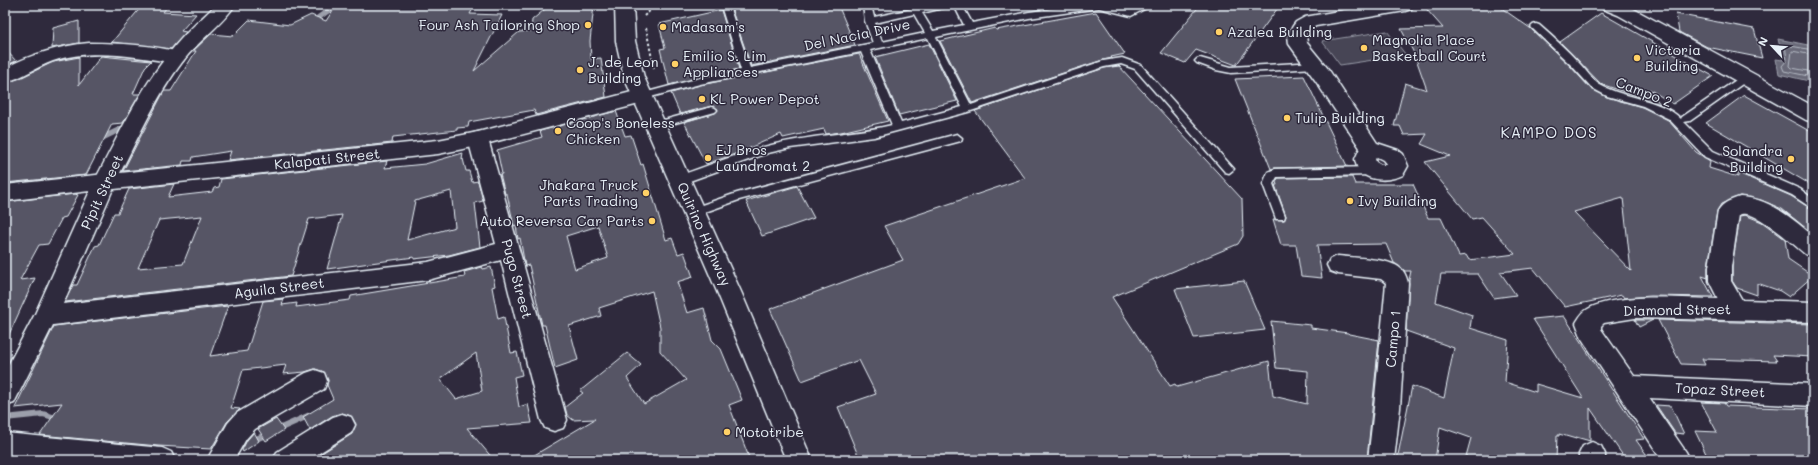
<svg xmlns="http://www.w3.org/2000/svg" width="1818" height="465" viewBox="0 0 1818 465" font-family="Mali,sans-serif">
<rect width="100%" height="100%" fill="#2f2a3d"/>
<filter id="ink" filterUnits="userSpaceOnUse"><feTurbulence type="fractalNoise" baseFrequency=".025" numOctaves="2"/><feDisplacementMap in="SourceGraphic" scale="8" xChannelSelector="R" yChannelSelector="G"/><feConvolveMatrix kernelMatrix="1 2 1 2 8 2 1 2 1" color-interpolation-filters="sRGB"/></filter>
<g filter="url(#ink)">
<polygon fill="#464455" stroke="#979aa6" points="1387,31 1406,55 1340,65 1322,41"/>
<polygon fill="#696978" stroke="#9c9fab" points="1778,39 1813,46 1813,82 1779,74 1776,59 1783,60"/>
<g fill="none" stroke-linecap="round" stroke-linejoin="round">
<g stroke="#b5bbc5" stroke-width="1">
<polyline points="1813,50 1785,45 1787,60 1782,66 1784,71 1813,77"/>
<polyline points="1813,55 1792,51 1790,66 1792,68 1813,72"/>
</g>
<g stroke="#9c9fab" stroke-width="5.5">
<polyline points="311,23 336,5"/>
<polyline points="100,139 129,125"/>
<polyline points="5,186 18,179"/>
</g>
<g stroke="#9c9fab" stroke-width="6">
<polyline points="5,418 43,414 59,419"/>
<polyline points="236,448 310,415"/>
</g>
</g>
<g fill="#575565" stroke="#e8f1f8" fill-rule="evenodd">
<polygon points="350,5 475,5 470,14 502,15 474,71 519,32 531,31 532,20 550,5 594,5 590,41 591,59 601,58 606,97 536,115 534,110 469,122 468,127 457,128 457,130 393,137 392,143 228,160 231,151 193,157 192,161 183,161 182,165 123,171 164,91 171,91 196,51 193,51 211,34 233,36 249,20 290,25 311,15 326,21 335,7 349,7"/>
<polygon points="746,5 838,5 855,45 751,66 731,8"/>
<polygon points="1200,5 1280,5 1236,65 1196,50 1185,63 1161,53"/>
<path d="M1460,5h37l33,23 41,39 20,22 16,8 35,10 26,13 28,32 14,9 -1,7 29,9v-4l53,23 22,14v24l-31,-25 -21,-9 -21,-4 -19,8 -4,7 -9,56v11l-6,-2 11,21 -62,-1 -27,2 -2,-3 -57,12 -32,-39 -33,4 16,23 -22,3 -16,-24h-37l-5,28 36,13 -2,13 38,12 -3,42 31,10v-8l47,14 -50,-79 31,-3 80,123 -8,1 13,18 -23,2 -36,-52v33l-14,-4v2l-17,-5v2h-2l-1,24h-91l6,-22 -31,-11 -5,33h-38l15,-74 32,12 10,-50 -48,-17 3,-51 2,-9h-6l-11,-8 -8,-19 -69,1 5,33 -21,-2 -5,-31h-15l-8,-26 11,1 2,-4 -11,-31h2l-1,-3 2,-4 74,-1 3,7h58l15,34h13l18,38 7,-1 3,5 46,-6 -33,-37 -10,2 -47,-57 25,-6 -29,-12 6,-10 -23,1 -4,-9h-6l11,-43 22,7 -13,-37 -13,-24 42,-1 -16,-18zM1623,198l8,73 -57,-59z"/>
<polygon points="141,7 167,7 163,12 196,14 181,31 186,32 171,49 112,42"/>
<polygon points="721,10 739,69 669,85 660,49 665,48 659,24"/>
<polygon points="1096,12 1125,54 1111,57 1112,58 1103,60 972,103 940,41 995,28 996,30"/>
<polygon points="1601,13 1700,69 1713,76 1673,104 1649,89 1660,104 1601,84 1560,42"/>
<polygon points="1676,14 1754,29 1762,58 1707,47 1679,32"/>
<polygon points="79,21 79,43 52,48 53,28"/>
<polygon points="929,44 957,101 899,115 875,57"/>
<polygon points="5,49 16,61 5,66"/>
<polygon points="859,54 888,121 841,132 826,134 824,129 783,138 781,134 738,153 706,164 684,122 715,113 718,109 712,106 680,114 671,93 700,85"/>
<polygon points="101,56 151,61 145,67 133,94 140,94 123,123 112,124 86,175 5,183 5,83 18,79 53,62 79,57 79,85"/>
<polygon points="1119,66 1242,199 1243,236 1238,244 1112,297 1170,386 1175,384 1177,387 1269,361 1273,396 1307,404 1308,371 1276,368 1271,321 1311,325 1311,328 1348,333 1349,334 1379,340 1367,460 860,460 838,407 876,394 859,360 802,381 770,309 903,260 884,226 1025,178 975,111 1104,68"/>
<polygon points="1304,76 1347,166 1275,168 1271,169 1235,79"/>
<polygon points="1744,95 1813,133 1813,186 1706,123"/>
<path d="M616,111l9,25 6,-1 10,30 2,-1 23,76 6,-2 6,16 6,-2 9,25 -16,5 10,31 17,-5 8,32 9,9 21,51 -13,5 21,55h-224l69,-41 -22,1 -6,-5 -2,-8 18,-14 -3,-2 47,-38 14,12 -14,13 17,26 42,-24 -26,-29v-24l-8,-36 -53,17 2,8 -32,10 9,34 -23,8 -10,-43h-3l-13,-60 -4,1 -5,-28 -2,1 -2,-14 -2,1 -7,-32h-2l-5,-20h2l-5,-24 45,-13 -2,-6zM598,226l10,32 -33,11 -9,-33z"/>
<path d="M463,153l-1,7 1,-1 3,12h3l3,11 6,-1 5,20 -8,2 5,44 -31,8 -35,4v-2l-87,12 15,-54 -33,4 -18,57 -226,26 8,-17h4l18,-39 4,-1 15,-32h4l11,-24 45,-5 -6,13 44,-5 2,-4 5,-1 2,-8 166,-18 -2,7 40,-4zM451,191l4,36 -48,13 8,-39zM202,216l-19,48 -45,4 21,-48z"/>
<polygon points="797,186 814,218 762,236 746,201"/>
<polygon points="75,194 78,195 66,217 62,218 48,244 39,245 20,280 35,278 5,343 5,202"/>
<polygon points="1745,215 1762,222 1785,239 1788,259 1813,276 1789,297 1780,291 1757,283 1757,295 1737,288 1732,281 1732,267 1740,216"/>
<path d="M482,267l1,2 8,-2 4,19 -3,1 6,32 6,-2 7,36 6,-1 5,23 -8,2 5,30 9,-3 4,19 -65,5 27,32h-183l41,-26 4,-10 -5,-8 -9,-3 -10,3 -22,14 -7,-13 30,-18 -6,-14 1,-5 -4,-8 -9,-3 -10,3 -22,2 3,-9 -43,5 -12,38 9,1 -13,13 -16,27 -53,-3 -118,-11 22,-32 -47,5 39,-82 174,-20 -18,50 37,-5 16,-50 21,-2 -2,6 15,-2 -1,4 54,-7 1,-4 114,-19 -1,-5zM476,353l6,38 -26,8 -16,-20z"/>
<polygon points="1244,281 1265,330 1194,338 1175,289"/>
<polygon points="1635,320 1653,320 1639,327"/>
<polygon points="1658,320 1813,324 1813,357 1773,355 1777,361 1702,359 1705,365 1681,364"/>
<polygon points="1701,402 1724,403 1726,406 1813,409 1813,460 1709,460 1695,431 1717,432"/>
<polygon points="1656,405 1671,406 1684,434 1675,433"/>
<polygon points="276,419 284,430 266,441 258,429"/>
<polygon points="254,432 259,441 243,452 242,450 247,440"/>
</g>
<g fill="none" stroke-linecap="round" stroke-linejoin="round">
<g stroke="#e8f1f8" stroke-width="3">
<g id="service">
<path d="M863,5h8l3,12 57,-12h17l-1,2 -25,6 11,18 31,-6 -10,-20h8l10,18 57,-11 50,-7h31l20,5 11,-5h11l-21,11 -32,-8 -70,10 -93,19 35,68 132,-44 19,-3 19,7 93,104 -5,4 -4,-1 -90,-103 -14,-5 -17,3 -136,45 -94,25 -84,11 -22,5 -84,30h-8l-1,-3 1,-3c37,-13 75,-29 114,-36 34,-7 68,-8 102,-16l-31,-73 -161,32 -57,15 -5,-3 2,-2 60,-16 41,-8 -19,-61 1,-2 3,-1 4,3 20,59 123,-25 -8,-22zM914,14l11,19 -43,9 -7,-19zM928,38l34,69 -61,16 -31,-73z"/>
<path d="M1536,24l3,1c14,12 28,25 40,38 7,7 13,17 21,22 25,14 60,13 81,34l1,-2 60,-41h6l2,2 -2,2 -58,41 -6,1 29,29 87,38 13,10v10l-21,-14 -87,-38 -36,-38 -26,-13 -36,-10 -15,-8 -20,-22 -39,-37 -2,-2 2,-2z"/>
<polygon points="1200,58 1231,67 1315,62 1320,65 1315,68 1231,73 1216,70 1197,63 1195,61 1197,59"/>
<polygon points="712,107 715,108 717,110 715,112 657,128 652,125 653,123"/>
<polygon points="957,134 962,138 961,141 739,200 694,216 690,215 689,212 690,209 737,193"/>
<polygon points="1374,167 1379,171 1374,175 1277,177 1273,184 1285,216 1284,219 1276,219 1275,216 1263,184 1268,172 1275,169"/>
</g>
</g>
<g stroke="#e8f1f8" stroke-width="3">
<g id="minor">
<path d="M1372,5h42l-3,4 -6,2 -89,15 -7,4 -3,5 1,8 22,27 48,73 21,7 5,4 5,12 -5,9c-17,8 -45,7 -48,-16l5,-11 -45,-68 -26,-36 -1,-9 5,-9 3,-4 9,-5zM1377,157l6,3 4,5h-6l-5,-3 -1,-3z"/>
<polygon points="1600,5 1625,5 1630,7 1813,106 1813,122 1806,120 1618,15 1603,9"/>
<path d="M89,43c31,0 64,2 94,10l2,4 -2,4 -7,2c-40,-6 -84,-15 -123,-2 -17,6 -31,17 -48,21v-14c27,-14 54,-22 84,-25z"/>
<polygon points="478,132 485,134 488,139 567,420 563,428 554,431 545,428 541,420 501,260 428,280 53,325 14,403 5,406 5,371 35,314 90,191 5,201 5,185 105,174 112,177 116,182 63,304 428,262 496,244 468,139 471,134"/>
<path d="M1740,197c29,1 52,21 73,39v21l-8,-3c-11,-9 -52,-48 -66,-39l-8,52v14l11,19 71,2v20l-178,-4 -31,5 -3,3v3l33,47 179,8v22l-164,-8 37,54 4,8h-28l-80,-121 -6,-16c3,-5 6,-11 12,-14 30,-17 95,-10 130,-10l-9,-18v-14l9,-56c5,-9 13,-11 22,-14z"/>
<path d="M1338,256c16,2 52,2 63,13 4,3 6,10 7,14l-8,125 -6,52h-26l6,-52 12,-125 -5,-4 -43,-5 -8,-3 -3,-6 3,-6z"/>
<polygon points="315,370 324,373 327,381 324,389 255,429 246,439 234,460 207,460 228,423 237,413 306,373"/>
<polygon points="342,414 351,417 355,425 351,433 308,460 273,460 277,452 333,417"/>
<polygon points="5,433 162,448 171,452 175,460 40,460 5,457"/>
<polygon points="1592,442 1601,446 1605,454 1605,460 1579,460 1579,454 1583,446"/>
</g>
</g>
<g stroke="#e8f1f8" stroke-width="3">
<path id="tertiary" d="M216,5h19c-13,20 -37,36 -52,56 -26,34 -43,73 -63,112l318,-33 40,-8 165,-43 7,2 3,5 -3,5 -7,2 -165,43 -40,8 -333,36 -7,-3 -4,-5c24,-45 45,-92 77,-131 13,-17 29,-31 45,-46z"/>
</g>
<g stroke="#e8f1f8" stroke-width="3">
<polygon id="primary" points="615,5 633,5 635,41 644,77 742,294 812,460 786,460 718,294 624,77 616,41"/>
</g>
<g stroke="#e8f1f8" stroke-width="2" stroke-dasharray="2.5 2.5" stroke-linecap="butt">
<polyline points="644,16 652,9 670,5"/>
<polyline points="646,28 654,69"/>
</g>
<use href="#service" fill="#2f2a3d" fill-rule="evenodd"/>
<use href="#minor" fill="#2f2a3d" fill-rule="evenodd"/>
<use href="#tertiary" fill="#2f2a3d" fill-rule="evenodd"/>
<use href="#primary" fill="#2f2a3d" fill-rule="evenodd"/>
</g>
</g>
<g fill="#ffd166" stroke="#2f2a3d" stroke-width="1.5">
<circle cx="588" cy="25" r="4"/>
<circle cx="663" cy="27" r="4"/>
<circle cx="1219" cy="32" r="4"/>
<circle cx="1364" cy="48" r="4"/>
<circle cx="1637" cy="58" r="4"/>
<circle cx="675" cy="64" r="4"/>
<circle cx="580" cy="70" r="4"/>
<circle cx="702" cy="99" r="4"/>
<circle cx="1287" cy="118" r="4"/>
<circle cx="558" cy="131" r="4"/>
<circle cx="708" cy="158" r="4"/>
<circle cx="1791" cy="159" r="4"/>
<circle cx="646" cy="193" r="4"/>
<circle cx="1350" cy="201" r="4"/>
<circle cx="652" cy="221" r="4"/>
<circle cx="727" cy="432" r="4"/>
</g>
<g text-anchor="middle" stroke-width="3" stroke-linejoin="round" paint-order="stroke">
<g font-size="14" fill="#e8f1f8" stroke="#2f2a3d" text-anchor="start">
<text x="580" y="30" text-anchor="end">Four Ash Tailoring Shop</text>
<text x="671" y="32">Madasam's</text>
<text x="1227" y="37">Azalea Building</text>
<text x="1372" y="45">Magnolia Place<tspan x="1372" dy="16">Basketball Court</tspan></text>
<text x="1645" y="55">Victoria<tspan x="1645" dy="16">Building</tspan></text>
<text x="683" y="61">Emilio S. Lim<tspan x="683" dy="16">Appliances</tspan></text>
<text x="588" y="67">J. de Leon<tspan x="588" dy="16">Building</tspan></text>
<text x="710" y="104">KL Power Depot</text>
<text x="1295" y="123">Tulip Building</text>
<text x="566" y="128">Coop's Boneless<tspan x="566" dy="16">Chicken</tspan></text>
<text x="716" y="155">EJ Bros<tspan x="716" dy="16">Laundromat 2</tspan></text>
<text x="1783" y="156" text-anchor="end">Solandra<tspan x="1783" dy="16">Building</tspan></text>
<text x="638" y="190" text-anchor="end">Jhakara Truck<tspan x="638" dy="16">Parts Trading</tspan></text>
<text x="1358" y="206">Ivy Building</text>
<text x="644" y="226" text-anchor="end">Auto Reversa Car Parts</text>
<text x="735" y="437">Mototribe</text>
</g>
<g font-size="14" fill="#e8f1f8" stroke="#2f2a3d">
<text transform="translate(857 35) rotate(-12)" y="5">Del Nacia Drive</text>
<text transform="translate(1644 92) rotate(21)" y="5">Campo 2</text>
<text transform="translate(327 159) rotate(-6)" y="5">Kalapati Street</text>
<text transform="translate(102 192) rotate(-65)" y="5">Pipit Street</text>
<text transform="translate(704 234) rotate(66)" y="5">Quirino Highway</text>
<text transform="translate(517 279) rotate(75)" y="5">Pugo Street</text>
<text transform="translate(279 288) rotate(-7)" y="5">Aguila Street</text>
<text transform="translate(1677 310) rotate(-1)" y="5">Diamond Street</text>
<text transform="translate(1393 339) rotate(-85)" y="5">Campo 1</text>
<text transform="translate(1720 390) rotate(3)" y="5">Topaz Street</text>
</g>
<g font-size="15" letter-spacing="1" fill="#e8f1f8" stroke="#2f2a3d">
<text x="1549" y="138">KAMPO DOS</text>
</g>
</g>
<rect width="1818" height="465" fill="none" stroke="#2f2a3d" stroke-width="20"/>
<rect x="10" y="10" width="1798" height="445" fill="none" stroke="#e8f1f8" stroke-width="1.5" filter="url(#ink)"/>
<g transform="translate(1772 46) rotate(296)" stroke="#2f2a3d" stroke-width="3" paint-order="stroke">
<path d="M0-3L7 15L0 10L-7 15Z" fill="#e8f1f8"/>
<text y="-6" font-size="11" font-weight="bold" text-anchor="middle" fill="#e8f1f8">N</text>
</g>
</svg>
